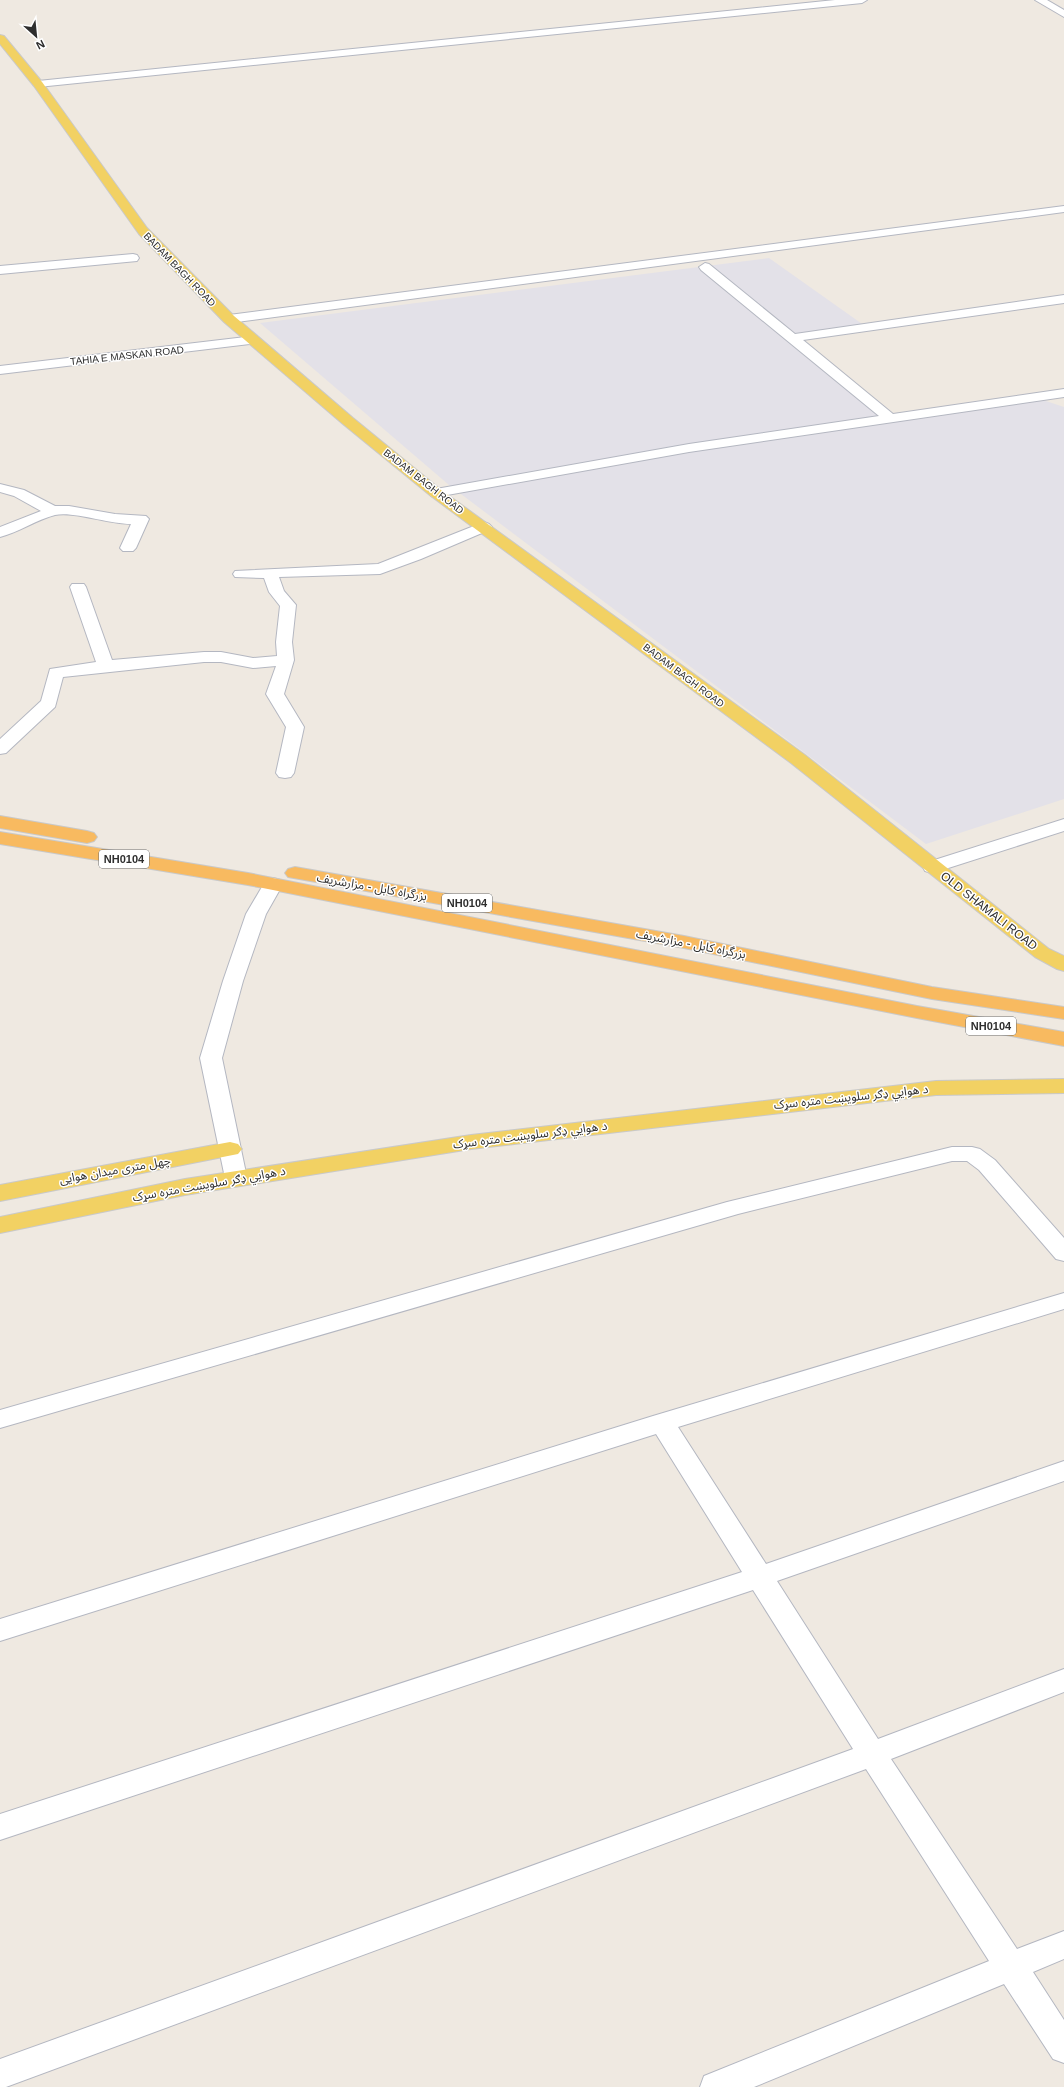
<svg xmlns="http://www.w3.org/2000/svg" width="1064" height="2087" viewBox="0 0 1064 2087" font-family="Arial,'Noto Sans Arabic',sans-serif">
<rect width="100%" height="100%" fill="#efe9e1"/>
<polygon fill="#e3e1e8" points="769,258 865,326 793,337 891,419 1037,398 1064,407 1064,799 926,844 449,485 260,323"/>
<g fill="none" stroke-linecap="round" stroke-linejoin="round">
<g stroke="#b4b7c1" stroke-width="2">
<g id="minor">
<polygon points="835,0 867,0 862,3 38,87 33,84 38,81"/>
<polygon points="1035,0 1047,0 1064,10 1064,17"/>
<polygon points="1064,206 1064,212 229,323 223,319 229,315"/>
<polygon points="133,254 137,255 139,258 137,261 0,274 0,266"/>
<polygon points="705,263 709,264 795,334 1064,295 1064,303 803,340 893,414 1064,389 1064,397 689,452 436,497 431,496 429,493 431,490 436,489 689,444 879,416 701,270 699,267"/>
<path d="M0,484l24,6 31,16h14l46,8 31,2 3,3 -13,29 -3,3h-10l-3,-3 11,-24c-22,0 -58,-13 -76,-9 -19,5 -36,17 -55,22v-10l41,-16 -27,-15 -14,-4z"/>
<polygon points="484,522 489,524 492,527 489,530 421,559 380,574 279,577 284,591 296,605 292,642 294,660 284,694 304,727 294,773 291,777 285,778 279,777 276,773 286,727 266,694 276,666 253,668 221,662 204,662 63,677 55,707 6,753 0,754 0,739 41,701 50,669 96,662 70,587 72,584 84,584 86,587 112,660 204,652 221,652 253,658 277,656 276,642 280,606 269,592 264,578 235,577 233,574 235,571 378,564"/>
<polygon points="1064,819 1064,831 939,871 932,873 925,871 923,867 925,863"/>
<polygon points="273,878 280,880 283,884 266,914 243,981 222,1058 247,1178 244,1183 236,1185 228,1183 225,1178 200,1058 223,981 246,914 266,880"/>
<polygon points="952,1147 972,1147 980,1149 995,1160 1064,1238 1064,1261 1056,1259 979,1170 967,1161 952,1161 738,1214 0,1428 0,1410 727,1202"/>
<polygon points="1064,1293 1064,1309 678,1427 766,1564 1064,1461 1064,1481 777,1581 878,1739 1064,1669 1064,1692 891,1759 1017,1949 1064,1931 1064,1959 1033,1972 1064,2020 1064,2063 1053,2059 1004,1984 754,2087 700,2087 704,2076 989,1961 866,1769 6,2087 0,2087 0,2059 853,1749 753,1590 0,1840 0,1814 742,1572 656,1434 0,1641 0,1619 653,1416"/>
</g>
</g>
<g stroke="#b4b7c1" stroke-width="2">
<polygon id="secondary" points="254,336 261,340 259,343 0,374 0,366"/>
</g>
<g stroke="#c9c9c9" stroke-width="2">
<g id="primary">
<polygon points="0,35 4,36 42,82 147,228 234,316 353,418 441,490 805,755 1049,949 1064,956 1064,971 1057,969 1035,957 791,763 431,496 343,424 224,322 139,234 34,86 0,44"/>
<polygon points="1064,1079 1064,1093 936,1095 471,1149 185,1195 0,1233 0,1217 185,1179 471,1135 936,1081"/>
<polygon points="230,1142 238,1144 242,1149 238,1154 0,1201 0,1185"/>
</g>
</g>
<g stroke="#c9c9c9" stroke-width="2">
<g id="trunk">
<polygon points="0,816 87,831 94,833 97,837 94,841 87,843 0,828"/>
<polygon points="0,832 248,873 917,1006 1064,1032 1064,1046 917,1018 248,885 0,844"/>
<polygon points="295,867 684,936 932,987 1064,1007 1064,1019 932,999 684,948 288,877 285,873 288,869"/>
</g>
</g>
<use href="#minor" fill="#fff" fill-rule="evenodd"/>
<use href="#secondary" fill="#fff" fill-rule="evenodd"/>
<use href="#primary" fill="#f2d163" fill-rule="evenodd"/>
<use href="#trunk" fill="#f8ba60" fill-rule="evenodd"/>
</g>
<g text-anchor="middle" stroke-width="3" stroke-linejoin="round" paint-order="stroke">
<g font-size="10" fill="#2e2e2e" stroke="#fff">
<text transform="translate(180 269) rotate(46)" y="4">BADAM BAGH ROAD</text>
<text transform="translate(127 355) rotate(-6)" y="4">TAHIA E MASKAN ROAD</text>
<text transform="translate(424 481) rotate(38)" y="4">BADAM BAGH ROAD</text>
<text transform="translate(684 675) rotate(37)" y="4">BADAM BAGH ROAD</text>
</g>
<g fill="#fff" stroke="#6d6d6d" stroke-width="1">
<rect x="99" y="850" width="50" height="18" rx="3"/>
<rect x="442" y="894" width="50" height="18" rx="3"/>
<rect x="966" y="1017" width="50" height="18" rx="3"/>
</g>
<g font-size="11" font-weight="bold" fill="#2e2e2e">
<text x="124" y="863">NH0104</text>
<text x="467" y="907">NH0104</text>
<text x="991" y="1030">NH0104</text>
</g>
<g font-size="12" fill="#2e2e2e" stroke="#fff">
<text transform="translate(372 887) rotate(10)" y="4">بزرگراه کابل - مزارشریف</text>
<text transform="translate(989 911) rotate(38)" y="4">OLD SHAMALI ROAD</text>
<text transform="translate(691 944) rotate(11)" y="4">بزرگراه کابل - مزارشریف</text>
<text transform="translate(851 1097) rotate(-6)" y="4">د هوايي ډګر سلویښت متره سړک</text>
<text transform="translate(530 1135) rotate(-7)" y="4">د هوايي ډګر سلویښت متره سړک</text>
<text transform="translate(115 1170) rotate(-10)" y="4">چهل متری میدان هوایی</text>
<text transform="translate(209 1184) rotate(-10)" y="4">د هوايي ډګر سلویښت متره سړک</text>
</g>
</g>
<g transform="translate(36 36) rotate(153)" stroke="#ffffff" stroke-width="3" paint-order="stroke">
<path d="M0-3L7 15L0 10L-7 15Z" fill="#2e2e2e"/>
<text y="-6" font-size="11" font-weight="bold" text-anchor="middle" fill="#2e2e2e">N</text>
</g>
</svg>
